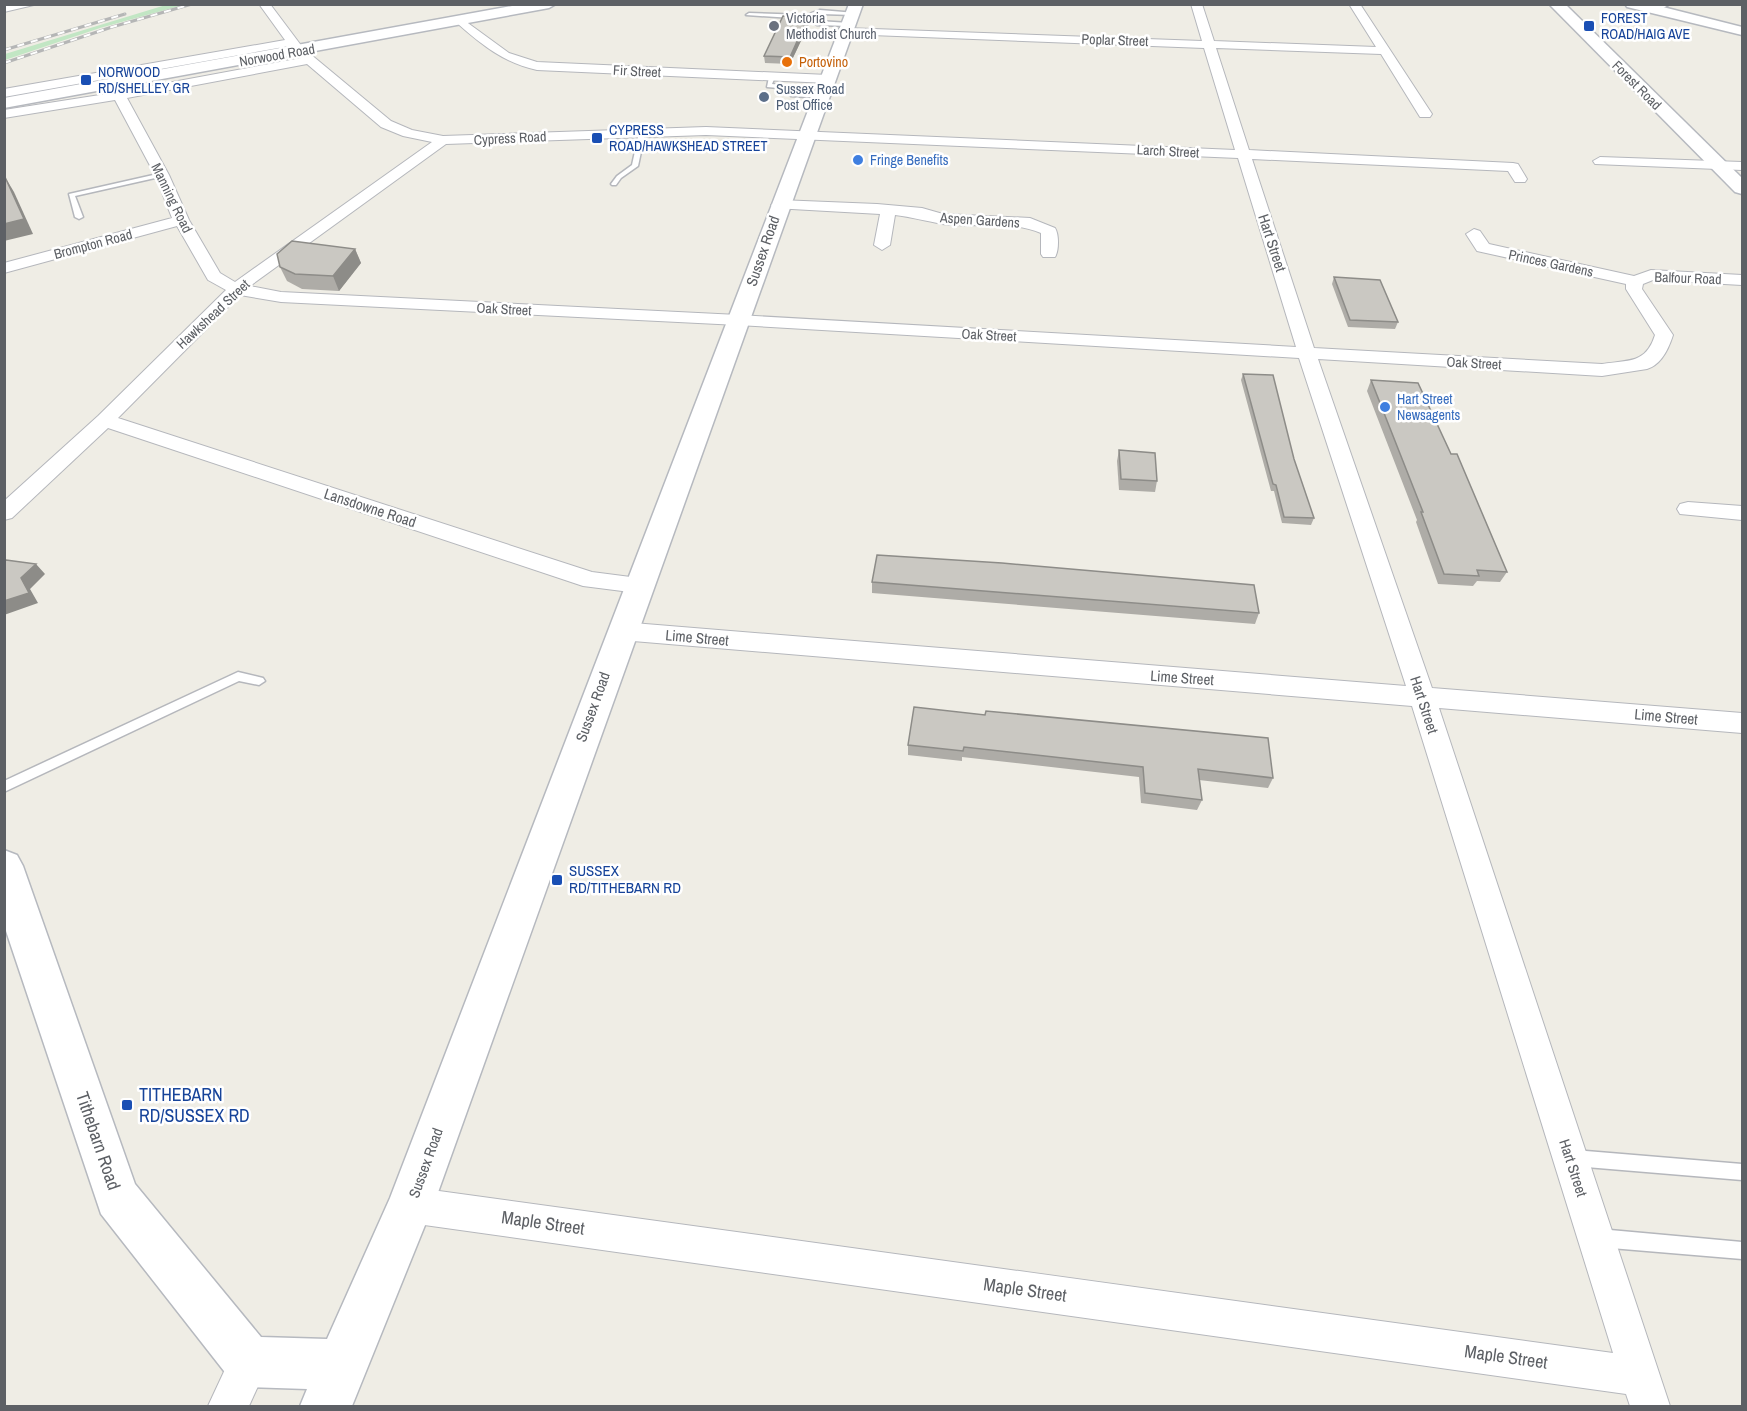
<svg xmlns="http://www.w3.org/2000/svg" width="1747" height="1411" viewBox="0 0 1747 1411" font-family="'Archivo Narrow',sans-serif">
<rect width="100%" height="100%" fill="#efede5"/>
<polygon fill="#c2e6c4" points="169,4 183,5 100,28 5,60 5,54"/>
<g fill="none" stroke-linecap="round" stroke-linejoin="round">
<g stroke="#b5b7bc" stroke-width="3">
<g id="lane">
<polygon points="1663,4 1670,4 1658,11 1653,10"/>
<polygon points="820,10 856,13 853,15 821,14 812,17 818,21 850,23 848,26 817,25 807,19 746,15 749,13 807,15"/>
<polygon points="772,75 775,77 772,84 796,87 795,92 825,96 822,98 791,96 788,94 790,89 767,87 769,77"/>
<polygon points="642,131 645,133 638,166 621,178 616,185 612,185 611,184 617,176 632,165 639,133"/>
<polygon points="162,173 164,174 164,176 75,196 83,217 79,219 75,217 69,194"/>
<polygon points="238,672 263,678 265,681 259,685 239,681 4,792 4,781"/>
<polygon points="1574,1150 1742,1164 1742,1180 1574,1166 1568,1164 1566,1158 1568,1152"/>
<polygon points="1599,1229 1742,1242 1742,1259 1599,1247 1593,1244 1590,1238 1593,1232"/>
</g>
</g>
<g stroke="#b5b7bc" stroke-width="2">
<g id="street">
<polygon points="11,4 38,4 4,12 4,6"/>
<path d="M259,4h11l33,44 88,73 21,9 31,6 263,-9 529,23 -31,-102 -358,-14 -6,-3 6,-3 356,13 -11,-37h11l12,37 162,6 -27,-43h11l72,110 -2,3h-10l-39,-63 -165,-6 33,102 264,13 5,1 9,15 -2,3h-10l-7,-11 -256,-12 62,189 288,16c26,-4 44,0 53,-29l-29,-46v-5l-149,-33 -11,-17 8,-5 6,2 9,13 145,32 17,-6 91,5v10l-89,-5 -10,4 -1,5 31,46c-4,13 -12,30 -26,34l-45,7 -284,-17 114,329 310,25v20l-303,-25 231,698h-40l-4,-12 -1216,-171 -13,-5 -5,-13 5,-13 13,-5 1203,166 -201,-647 -791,-66 -8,-3 -4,-6 4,-6 8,-3 785,64 -107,-328 -561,-33 -457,-23 -41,-7 -122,123 474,154 54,7 3,6 -3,6 -8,2 -55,-7 -475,-158 -96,90 -8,2v-19l94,-85 128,-126 -18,-10 -31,-54 -173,47v-10l168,-45 -17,-43 -40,-75 -111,18v-8l115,-18 182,-34 -12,-12 -285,51v-8l281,-49zM307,64l74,63 22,9 29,6 -197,140 -15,-9 -31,-53 -20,-45 -42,-77zM706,135l532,23 58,189 -558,-32 -457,-23 -31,-6 196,-142z"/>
<path d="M461,18l48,35 28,9 291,13 6,4 -6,4 -291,-13c-33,-7 -55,-25 -80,-47v-4z"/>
<polygon points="1600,157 1742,162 1742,170 1595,164 1593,161"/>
<path d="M779,200l98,4 45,4 21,6 87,4 25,10c4,6 4,23 0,29h-12l-2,-3v-21c-31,-13 -66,-5 -99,-9 -16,-3 -31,-7 -47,-9l-5,30 -8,5 -8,-5 6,-31 -106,-6 -3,-3z"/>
<polygon points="1688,502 1742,506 1742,520 1680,514 1677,509 1680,504"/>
<polygon points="249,1342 263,1348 269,1362 249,1406 208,1406 235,1348"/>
</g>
</g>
<g stroke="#b6b9bf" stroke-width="3">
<g id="secondary">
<polygon points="523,4 556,4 549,8 4,108 4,98"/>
<polygon points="849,4 863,4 436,1198 352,1406 300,1406 307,1389 249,1387 231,1380 101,1214 4,925 4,850 17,855 23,866 135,1184 261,1337 327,1339 390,1198"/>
<polygon points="1549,4 1565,4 1742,178 1742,194 1735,192"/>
<polygon points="1625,4 1651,4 1742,27 1742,35 1627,7"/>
</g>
</g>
<use href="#lane" fill="#fff" fill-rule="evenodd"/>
<use href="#street" fill="#fff" fill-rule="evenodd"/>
<use href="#secondary" fill="#fff" fill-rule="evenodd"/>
<g stroke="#b5b6b6" stroke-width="3">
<g id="rail">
<polyline points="4,50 125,14"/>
<polyline points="4,63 112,27 192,4"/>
</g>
</g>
<use href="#rail" stroke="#fff" stroke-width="2" stroke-dasharray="7" stroke-linecap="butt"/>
</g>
<g fill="#aeaca7">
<polygon points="809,24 790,64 765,63 764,56"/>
<polygon points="355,249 361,263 339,291 302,289 287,281 280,267"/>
<polygon points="1334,277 1398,322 1395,329 1348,327 1332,284"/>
<polygon points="1243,374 1294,459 1314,518 1311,525 1282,523 1274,491 1271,491 1241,380"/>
<polygon points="1371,380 1507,572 1500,582 1477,581 1473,586 1438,584 1416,522 1417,520 1367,391"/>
<polygon points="1119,450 1157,481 1155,492 1119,490 1117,461"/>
<polygon points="872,582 1259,613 1255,624 872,593"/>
<polygon points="914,707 1273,778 1268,788 1199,780 1202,800 1197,810 1141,803 1139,777 962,757 962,761 908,755 908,745"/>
</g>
<g fill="#8d8c88">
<polygon points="808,17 809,24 790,64 790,57"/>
<polygon points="5,177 14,192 33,234 4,241"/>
<polygon points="355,249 361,263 339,291 333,276"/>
<polygon points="36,564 45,574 30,589 38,603 4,615 4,601 21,578"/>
</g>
<g fill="#cac8c2" stroke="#8d8c88" stroke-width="1.5">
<polygon points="783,16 808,17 790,57 764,56"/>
<polygon points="5,177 24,219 4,224 4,178"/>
<polygon points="292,241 355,249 333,276 295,274 280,267 277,254"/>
<polygon points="1334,277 1380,280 1398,322 1350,320"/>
<polygon points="1243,374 1273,375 1294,459 1314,518 1284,517 1276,485 1273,484"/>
<polygon points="1371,380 1418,383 1451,454 1457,454 1507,572 1477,570 1479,576 1444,574 1421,512 1423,512"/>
<polygon points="1119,450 1155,453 1157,481 1121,479"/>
<polygon points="877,555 1002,563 1254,585 1259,613 872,582"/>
<polygon points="6,560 36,564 21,578 29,593 4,601 4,561"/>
<polygon points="914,707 985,715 986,711 1268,738 1273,778 1198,769 1202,800 1145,793 1143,767 964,747 963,751 908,745"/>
</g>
<circle fill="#6b7280" stroke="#fff" stroke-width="2" cx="774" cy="26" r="6"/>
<g fill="#1a4fb4" stroke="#fff" stroke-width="2">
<rect x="1583" y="20" width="12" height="12" rx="3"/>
<rect x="80" y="74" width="12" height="12" rx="3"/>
<rect x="591" y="132" width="12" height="12" rx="3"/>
<rect x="551" y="874" width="12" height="12" rx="3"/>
<rect x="121" y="1099" width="12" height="12" rx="3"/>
</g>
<circle fill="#e8710a" stroke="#fff" stroke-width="2" cx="787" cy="62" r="6"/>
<circle fill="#5c6f8a" stroke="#fff" stroke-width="2" cx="764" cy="97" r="6"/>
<g fill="#3f7fe0" stroke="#fff" stroke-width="2">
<circle cx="858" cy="160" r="6"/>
<circle cx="1385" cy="407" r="6"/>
</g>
<g text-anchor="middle" stroke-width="5" stroke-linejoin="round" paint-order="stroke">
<g font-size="14" fill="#5b616d" stroke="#fff" text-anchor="start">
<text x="786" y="23">Victoria<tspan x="786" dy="16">Methodist Church</tspan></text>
</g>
<g font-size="14" fill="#164399" stroke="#fff" text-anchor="start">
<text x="1601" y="23">FOREST<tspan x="1601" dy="16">ROAD/HAIG AVE</tspan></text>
<text x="98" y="77">NORWOOD<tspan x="98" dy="16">RD/SHELLEY GR</tspan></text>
<text x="609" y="135">CYPRESS<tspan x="609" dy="16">ROAD/HAWKSHEAD STREET</tspan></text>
</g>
<g font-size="14" fill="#5d6065" stroke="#fff">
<text transform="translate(1115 40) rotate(2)" y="5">Poplar Street</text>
<text transform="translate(277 55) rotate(-10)" y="5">Norwood Road</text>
<text transform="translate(637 71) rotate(3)" y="5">Fir Street</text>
<text transform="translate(1637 85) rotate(45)" y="5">Forest Road</text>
<text transform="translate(510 138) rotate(-3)" y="5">Cypress Road</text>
<text transform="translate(1168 151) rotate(3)" y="5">Larch Street</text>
<text transform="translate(172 198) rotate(64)" y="5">Manning Road</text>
<text transform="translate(980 220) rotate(4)" y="5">Aspen Gardens</text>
<text transform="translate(93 244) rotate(-15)" y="5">Brompton Road</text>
<text transform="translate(1551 263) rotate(12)" y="5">Princes Gardens</text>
<text transform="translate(1688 278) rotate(2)" y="5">Balfour Road</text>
<text transform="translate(504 309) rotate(3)" y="5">Oak Street</text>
<text transform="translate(213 314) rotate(-43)" y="5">Hawkshead Street</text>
<text transform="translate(989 335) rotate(3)" y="5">Oak Street</text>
<text transform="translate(1474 363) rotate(3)" y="5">Oak Street</text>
</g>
<g font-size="14" fill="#c56008" stroke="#fff" text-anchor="start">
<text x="799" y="67">Portovino</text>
</g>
<g font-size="14" fill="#4e5e75" stroke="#fff" text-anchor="start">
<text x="776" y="94">Sussex Road<tspan x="776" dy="16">Post Office</tspan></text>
</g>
<g font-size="14" fill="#366cbe" stroke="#fff" text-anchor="start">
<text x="870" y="165">Fringe Benefits</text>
<text x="1397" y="404">Hart Street<tspan x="1397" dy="16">Newsagents</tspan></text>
</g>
<g font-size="15" fill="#5d6065" stroke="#fff">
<text transform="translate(1272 243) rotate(72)" y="5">Hart Street</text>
<text transform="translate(763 251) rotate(-71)" y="5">Sussex Road</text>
<text transform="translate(370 508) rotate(18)" y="5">Lansdowne Road</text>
<text transform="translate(697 638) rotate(5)" y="5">Lime Street</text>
<text transform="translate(1182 678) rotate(4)" y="5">Lime Street</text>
<text transform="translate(1424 705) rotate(72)" y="5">Hart Street</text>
<text transform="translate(593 707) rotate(-70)" y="5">Sussex Road</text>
<text transform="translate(1666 717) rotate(5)" y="5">Lime Street</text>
<text transform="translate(426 1163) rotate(-70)" y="5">Sussex Road</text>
<text transform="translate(1573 1168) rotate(72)" y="5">Hart Street</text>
</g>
<g font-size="15" fill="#164399" stroke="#fff" text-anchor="start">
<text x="569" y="876">SUSSEX<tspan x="569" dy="17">RD/TITHEBARN RD</tspan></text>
</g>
<g font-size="18" fill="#164399" stroke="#fff" text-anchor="start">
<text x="139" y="1101">TITHEBARN<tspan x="139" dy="21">RD/SUSSEX RD</tspan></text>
</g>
<g font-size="18" fill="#5d6065" stroke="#fff">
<text transform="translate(98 1141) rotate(71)" y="6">Tithebarn Road</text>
<text transform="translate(543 1223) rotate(8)" y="6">Maple Street</text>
<text transform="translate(1025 1290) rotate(8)" y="6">Maple Street</text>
<text transform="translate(1506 1357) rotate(8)" y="6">Maple Street</text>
</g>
</g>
<rect width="1747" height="1411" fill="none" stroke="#5d6065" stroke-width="12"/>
</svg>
